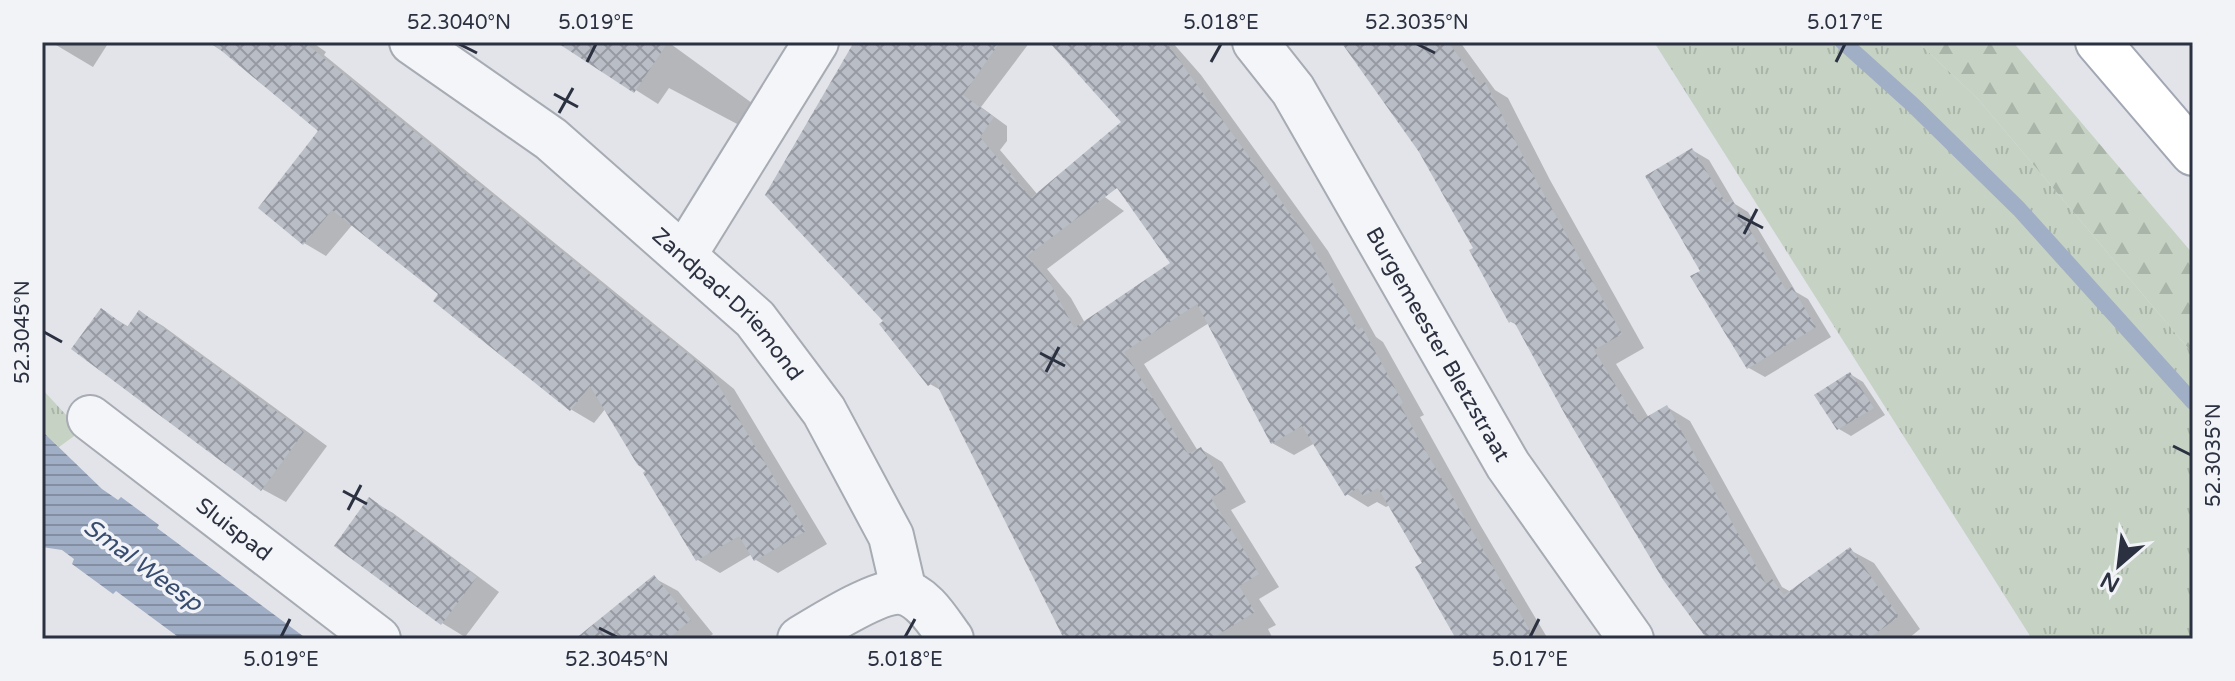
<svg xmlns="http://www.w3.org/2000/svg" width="2235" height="681" viewBox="0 0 2235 681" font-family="'Varela Round',sans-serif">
<defs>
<pattern id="grass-tufts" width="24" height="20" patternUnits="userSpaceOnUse" patternTransform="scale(2)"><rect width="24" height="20" fill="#c6d2c4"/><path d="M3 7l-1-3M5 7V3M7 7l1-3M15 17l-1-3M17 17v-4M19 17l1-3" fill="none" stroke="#aab5a9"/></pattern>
<pattern id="forest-firs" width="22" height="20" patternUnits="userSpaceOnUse" patternTransform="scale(2)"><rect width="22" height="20" fill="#c6d2c4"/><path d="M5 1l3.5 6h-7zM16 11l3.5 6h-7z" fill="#aab5a9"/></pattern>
<pattern id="water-rules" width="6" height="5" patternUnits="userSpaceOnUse" patternTransform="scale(2)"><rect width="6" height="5" fill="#a0aec6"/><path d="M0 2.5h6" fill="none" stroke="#838ea2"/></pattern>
<pattern id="building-cross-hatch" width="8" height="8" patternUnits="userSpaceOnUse" patternTransform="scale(2)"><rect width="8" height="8" fill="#b9bdc6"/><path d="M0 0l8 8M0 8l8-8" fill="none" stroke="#979aa2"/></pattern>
</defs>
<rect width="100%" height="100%" fill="#e2e4e9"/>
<g fill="url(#grass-tufts)">
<polygon points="1654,42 1918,42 1978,99 2193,354 2193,639 2032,639"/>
<polygon points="42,389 81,431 59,447 42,431"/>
</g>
<polygon fill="url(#forest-firs)" points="1918,42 2013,42 2193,254 2193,354 1978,99"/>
<polygon fill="url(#water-rules)" points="42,431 102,489 118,500 121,497 159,525 157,528 307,639 181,639 116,591 113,594 72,564 74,559 62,550 42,547"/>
<g fill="#0003">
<polygon points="51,42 109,42 93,67"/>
<polygon points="208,42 312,42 326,52 324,55 734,389 827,544 778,573 756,560 752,554 720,573 698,560 648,471 635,460 606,408 594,423 572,410 436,300 441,294 353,224 326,256 304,243 321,131 242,64"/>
<polygon points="560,42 668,42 770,116 758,135 669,88 658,104"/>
<polygon points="862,42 1030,42 981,107 1007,126 1007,141 1000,150 1038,195 1087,184 1124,211 1047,269 1071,298 1085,323 1177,261 1124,122 1053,44 1047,42 1172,42 1201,75 1328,251 1376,337 1383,342 1424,415 1420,417 1479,523 1548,639 1459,639 1425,564 1390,505 1386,507 1377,502 1368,507 1347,494 1315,443 1294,455 1272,443 1209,323 1144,364 1198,451 1201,449 1222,462 1246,502 1231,510 1279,587 1259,599 1276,625 1268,629 1273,639 1067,639 944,392 930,384 886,321"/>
<polygon points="1342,42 1460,42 1495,90 1508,98 1550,180 1644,348 1616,364 1649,418 1667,407 1690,421 1782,587 1791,592 1850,550 1874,563 1920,629 1908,639 1710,639 1519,326 1511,322 1472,251 1476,249 1421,151"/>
<polygon points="1692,150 1709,160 1735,204 1748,212 1796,292 1808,299 1831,337 1765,377 1749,368 1703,271"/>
<polygon points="102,311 129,327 140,312 163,326 327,446 286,502 262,489"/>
<polygon points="1850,374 1863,382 1885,415 1851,436 1839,429"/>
<polygon points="370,500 393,513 499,592 465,637 442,623"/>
<polygon points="654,578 678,591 713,634 707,639 594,639"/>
</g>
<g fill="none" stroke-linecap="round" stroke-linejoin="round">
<polyline stroke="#a0aec6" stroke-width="16" points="1843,42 1913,105 2019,209 2193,402"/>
</g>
<g fill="url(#building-cross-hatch)" fill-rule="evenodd">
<polygon points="211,42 304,42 711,373 806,531 754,561 739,536 696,561 643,473 645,471 637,464 590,386 570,411 433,301 438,294 332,210 303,245 258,208 318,131"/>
<polygon points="556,42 668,42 634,93"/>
<path d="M854,42h146l-37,53 31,22 -14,20 51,61 90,-76 -72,-80h117l141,195 51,93 4,-3 41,76 -3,2 21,38 114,196h-79l-41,-72 7,-4 -44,-75 -15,8 -5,-8 -13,8 -43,-70 -31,18 -74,-140 -73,48 64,102 13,-7 25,42 -15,9 48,76 -20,12 16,26 -44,27h-147l-129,-258 -7,5 -49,-62 4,-3 -118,-126zM1117,188l53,75 -96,65 -24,-45 -23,-27z"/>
<polygon points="1341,42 1448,42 1480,85 1485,82 1527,164 1622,334 1594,350 1638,422 1667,405 1766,584 1772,579 1784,595 1850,547 1898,615 1897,618 1868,639 1707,639 1664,581 1567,418 1513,320 1509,323 1469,250 1473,248 1419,152"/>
<polygon points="1692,148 1726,203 1732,200 1786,290 1792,287 1816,327 1747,369 1690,276 1700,271 1645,176"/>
<polygon points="101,308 127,327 139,310 304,432 261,491 71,349"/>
<polygon points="1850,372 1874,408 1837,430 1814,395"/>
<polygon points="369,497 477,577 441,625 334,546"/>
<polygon points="654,575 691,620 668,639 575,639"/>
</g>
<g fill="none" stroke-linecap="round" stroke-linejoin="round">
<g stroke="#a7abb3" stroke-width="48">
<g id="minor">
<path id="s1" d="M412,42l139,97 204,180 69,92 67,125 13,56"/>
<path id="s2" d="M1255,42l38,48 215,375 123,174"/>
<polyline points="684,255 816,42"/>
<path id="s3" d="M90,418l288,221"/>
</g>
</g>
<g stroke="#a7abb3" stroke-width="48">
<path id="tertiary" d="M800,639c20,-12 80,-50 102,-47 22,4 37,31 49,47"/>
</g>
<g stroke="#a2a7b4" stroke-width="48">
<polyline id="primary" points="2098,42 2193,153"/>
</g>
<use href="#minor" stroke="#f4f5f8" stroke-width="44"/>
<use href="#tertiary" stroke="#f4f5f8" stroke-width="44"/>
<use href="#primary" stroke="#fff" stroke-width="44"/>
</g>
<path fill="none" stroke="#2b3140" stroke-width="3" d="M459,44l18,9M1417,44l18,9M587,62l9,-18M1211,62l10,-18M1836,62l9,-18M554,94l24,13M559,113l14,-25M1738,215l25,13M1744,234l13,-25M44,332l18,10M1040,353l25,13M1046,372l13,-25M2173,446l18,9M343,491l24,13M348,510l13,-25M599,628l18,9M281,637l9,-18M905,637l10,-18M1530,637l9,-18"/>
<g text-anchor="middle" stroke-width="7" stroke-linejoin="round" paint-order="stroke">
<g font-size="22" fill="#2b3140" stroke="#f1f3f7">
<text dy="8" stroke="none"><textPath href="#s1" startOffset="412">Zandpad-Driemond</textPath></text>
<text dy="8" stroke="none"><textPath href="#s2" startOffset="354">Burgemeester Bletzstraat</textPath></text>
<text dy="8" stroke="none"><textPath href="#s3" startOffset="182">Sluispad</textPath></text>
</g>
<g font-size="24" font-style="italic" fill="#384c70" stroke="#f1f3f7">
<text transform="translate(143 565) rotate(36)" y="8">Smal Weesp</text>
</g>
</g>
<rect width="2235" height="681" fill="none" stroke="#f1f3f7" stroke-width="88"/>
<g transform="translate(2119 565) rotate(208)" stroke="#f1f3f7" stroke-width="6" paint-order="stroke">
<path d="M0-6L14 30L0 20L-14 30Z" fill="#2b3140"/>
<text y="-12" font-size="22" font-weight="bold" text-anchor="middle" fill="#2b3140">N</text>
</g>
<rect x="44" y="44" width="2147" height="593" fill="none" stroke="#2b3140" stroke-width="3"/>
<g font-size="20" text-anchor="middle" fill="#2b3140">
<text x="459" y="29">52.3040°N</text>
<text x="596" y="29">5.019°E</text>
<text x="1221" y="29">5.018°E</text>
<text x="1417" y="29">52.3035°N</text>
<text x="1845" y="29">5.017°E</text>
<text transform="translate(22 332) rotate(-90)" y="7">52.3045°N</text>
<text transform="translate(2213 455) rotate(-90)" y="7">52.3035°N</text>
<text x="281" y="666">5.019°E</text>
<text x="617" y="666">52.3045°N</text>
<text x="905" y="666">5.018°E</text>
<text x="1530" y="666">5.017°E</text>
</g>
</svg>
